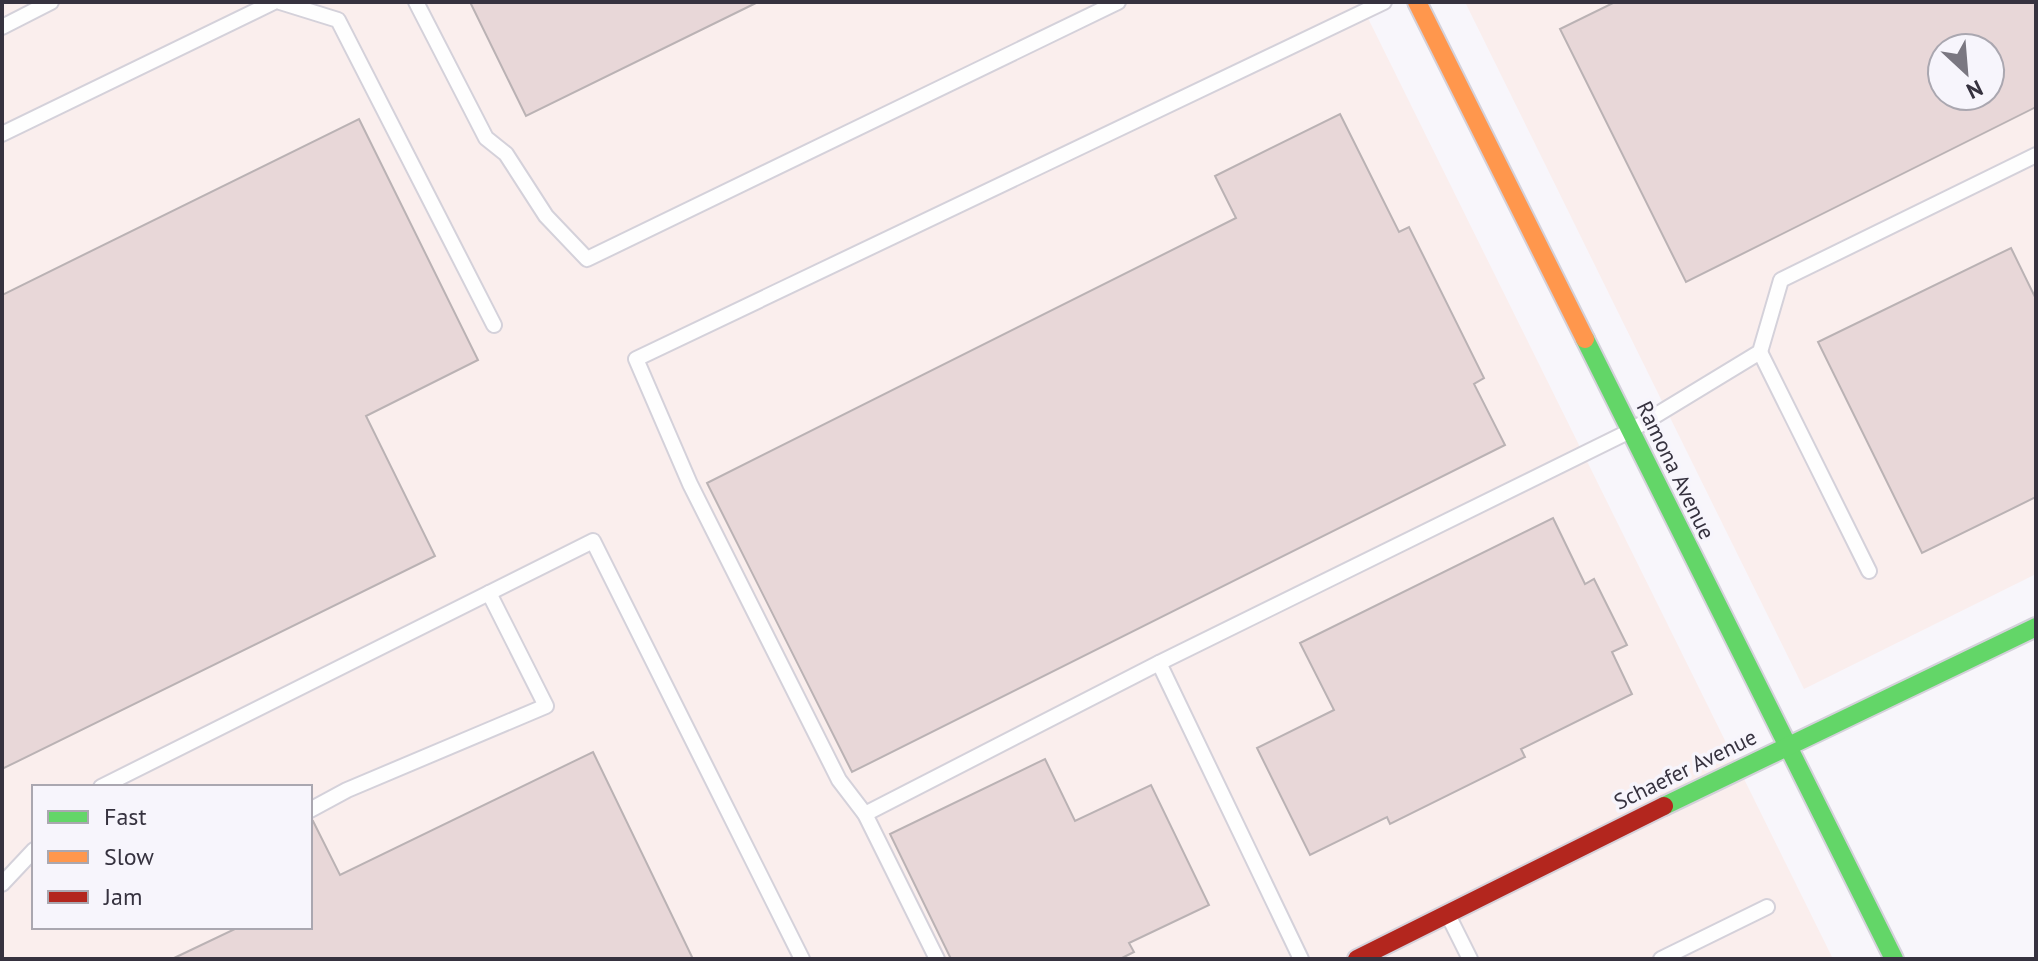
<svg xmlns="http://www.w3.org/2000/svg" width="2038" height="961" viewBox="0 0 2038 961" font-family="'PT Sans',sans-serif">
<rect width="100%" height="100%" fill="#f8f6fb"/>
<g fill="#faeeed" fill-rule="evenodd">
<path d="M2,2h1358l473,957h-1831zM34,787h276v140h-276z"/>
<path d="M1465,2h571v572l-232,115zM1942,48h48v48h-48z"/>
</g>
<g fill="#e8d7d8" stroke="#bab2b4" stroke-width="2" fill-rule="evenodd">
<polygon points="470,2 758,2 526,116"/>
<path d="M1615,2h421v105l-350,175 -126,-253zM1942,48h48v48h-48z"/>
<polygon points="1340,114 1399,232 1409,227 1484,378 1474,384 1505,445 852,772 707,483 1236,218 1215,176"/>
<polygon points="359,119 478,360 366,416 435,556 2,769 2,295"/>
<polygon points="2011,248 2036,299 2036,497 1922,553 1818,342"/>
<polygon points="1553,518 1585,584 1594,579 1627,645 1612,652 1632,694 1521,749 1525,757 1390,824 1387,817 1310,855 1257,748 1334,710 1300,643"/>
<polygon points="593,752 693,959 172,959 239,927 310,927 310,822 313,821 340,875"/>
<polygon points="1045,759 1075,821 1151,785 1209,905 1129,943 1134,952 1120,959 951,959 890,834"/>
</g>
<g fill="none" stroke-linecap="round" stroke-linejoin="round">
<g stroke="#d4d1da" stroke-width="18">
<g id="lane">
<polyline points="280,2 338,20 494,325"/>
<polyline points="416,2 486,138 506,154 546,216 587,259 1118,2"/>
<polyline points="2,27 51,2"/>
<polyline points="2,134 274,2"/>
<polyline points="1760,352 1869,571"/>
<polyline points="1159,663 1301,959"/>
<polyline points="101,787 593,541 802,959"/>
<polyline points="310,810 347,790 546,706 489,593"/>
<polyline points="865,814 1159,663 1630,431 1760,352 1781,280 2036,155"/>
<polyline points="2,884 34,850"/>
<polyline points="1449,917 1470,959"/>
<polyline points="937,959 865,814 839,780 690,484 636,359 1384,2"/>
<polyline points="1661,959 1767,907"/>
</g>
</g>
<g stroke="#d4d1da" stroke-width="22">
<g id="fast">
<polyline points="1585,339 1894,959"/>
<polyline points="1664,806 2036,627"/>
</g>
</g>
<g stroke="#d4d1da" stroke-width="22">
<polyline id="slow" points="1417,2 1585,339"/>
</g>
<g stroke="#d4d1da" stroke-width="22">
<polyline id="jam" points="1357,959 1664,806"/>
</g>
<use href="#lane" stroke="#fefefe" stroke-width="14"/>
<use href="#fast" stroke="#63d668" stroke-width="18"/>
<use href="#slow" stroke="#ff974d" stroke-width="18"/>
<use href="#jam" stroke="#b3261e" stroke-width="18"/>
</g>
<g text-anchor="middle" stroke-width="7" stroke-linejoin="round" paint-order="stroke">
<g font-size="22" fill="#36323f" stroke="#f7f5fc">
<text transform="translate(1676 470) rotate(64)" y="8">Ramona Avenue</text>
<text transform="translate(1685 769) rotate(-26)" y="8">Schaefer Avenue</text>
</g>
</g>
<rect width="2038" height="961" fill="none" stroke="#36323f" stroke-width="8"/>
<rect x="32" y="785" width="280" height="144" fill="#f7f5fc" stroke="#aaa7b0" stroke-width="2"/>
<rect x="48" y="811" width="40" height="12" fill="#63d668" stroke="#aaa7b0" stroke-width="2"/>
<text x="104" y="825" font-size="24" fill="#36323f">Fast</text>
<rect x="48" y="851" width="40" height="12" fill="#ff974d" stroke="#aaa7b0" stroke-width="2"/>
<text x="104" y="865" font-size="24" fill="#36323f">Slow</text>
<rect x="48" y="891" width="40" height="12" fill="#b3261e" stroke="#aaa7b0" stroke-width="2"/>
<text x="104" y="905" font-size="24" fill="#36323f">Jam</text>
<g transform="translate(1966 72) rotate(154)"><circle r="38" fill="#f7f5fc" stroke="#aaa7b0" stroke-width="2"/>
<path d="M0-6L14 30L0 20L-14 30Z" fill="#7a7781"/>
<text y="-12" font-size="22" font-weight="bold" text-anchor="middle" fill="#36323f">N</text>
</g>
</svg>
